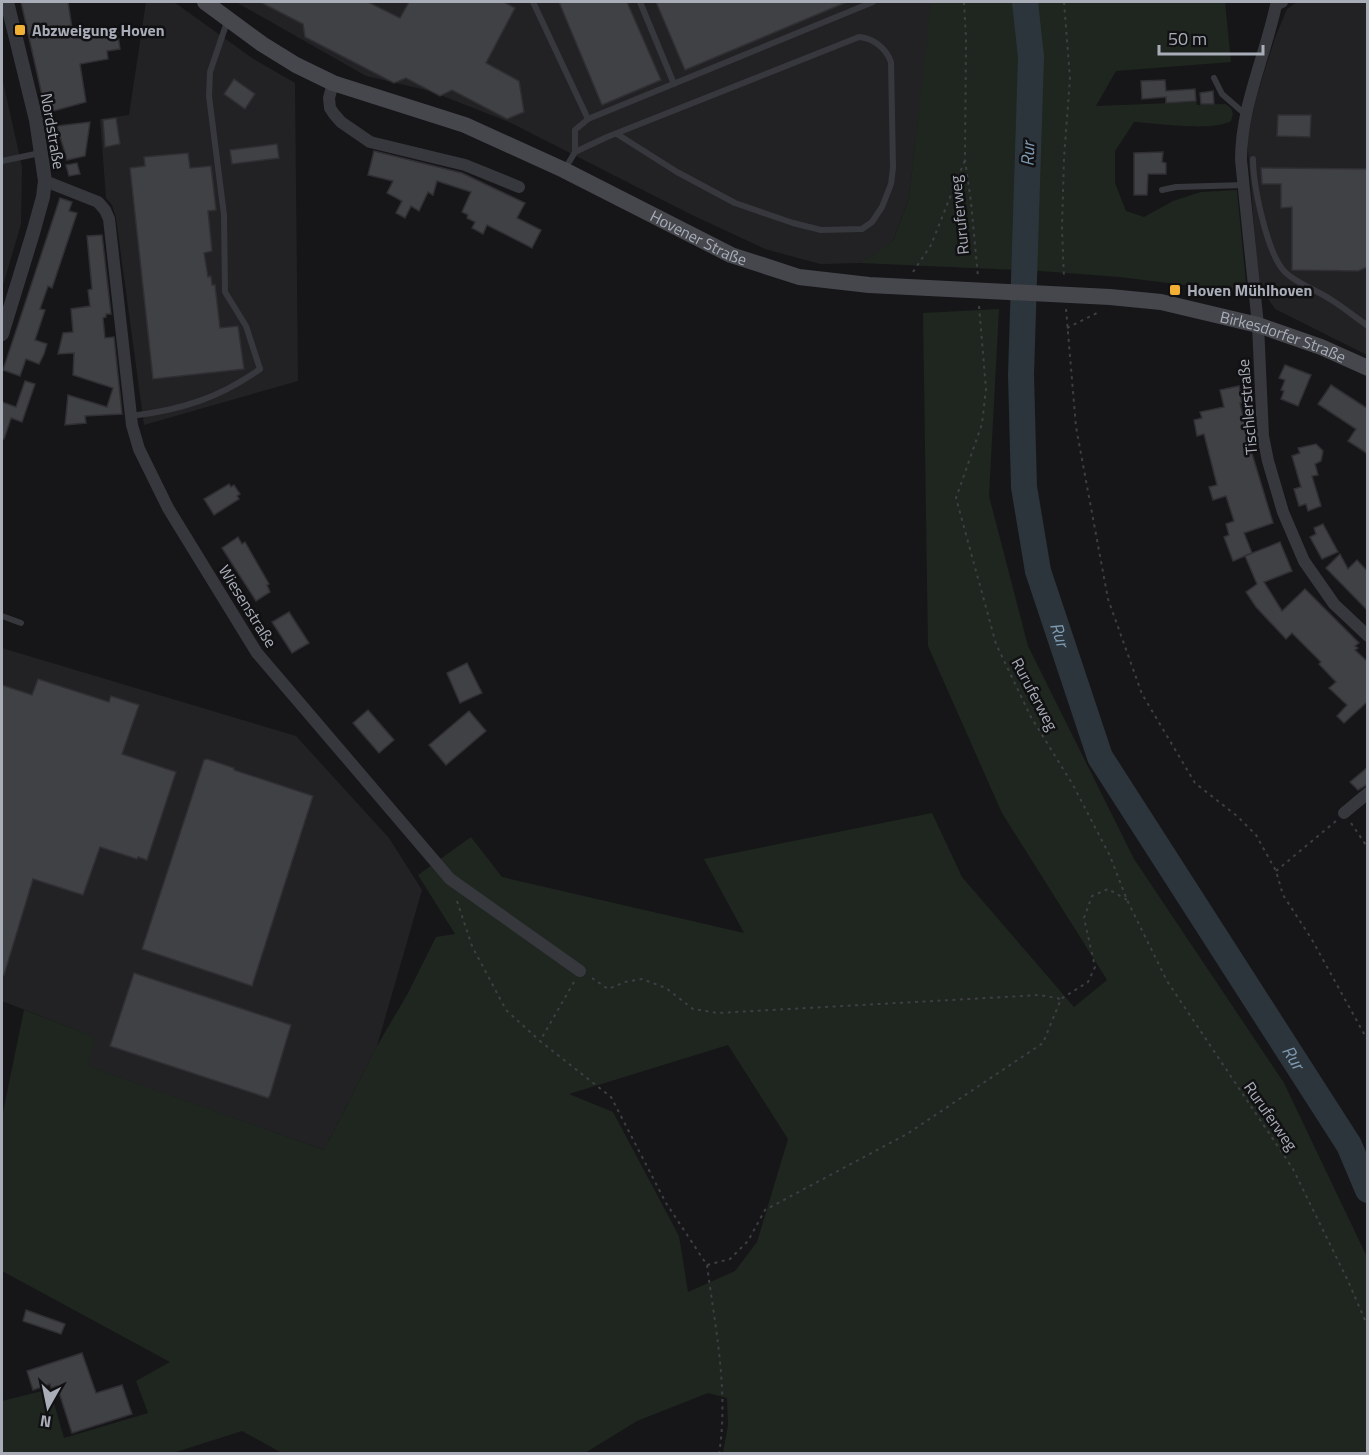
<svg xmlns="http://www.w3.org/2000/svg" width="1369" height="1455" viewBox="0 0 1369 1455" font-family="'Titillium Web',sans-serif">
<rect width="100%" height="100%" fill="#161618"/>
<g fill="#222225">
<polygon points="146,2 174,2 252,58 295,83 298,381 144,425 116,218 112,205 106,198 100,119 129,115"/>
<polygon points="236,2 932,2 909,198 892,243 860,263 820,264 765,249 692,215 511,123 430,91 366,76"/>
<polygon points="1297,2 1367,2 1367,355 1275,309 1259,285 1247,139 1256,98 1275,38 1287,9"/>
<polygon points="2,77 22,167 21,224 2,289"/>
<polygon points="2,648 296,736 389,838 422,890 377,1046 324,1150 87,1066 94,1037 2,1001"/>
</g>
<g fill="#1e261f" fill-rule="evenodd">
<path d="M931,2h294l6,60 -115,9 -20,35 100,-4 1,3 28,-1 6,4 2,6 -2,7c-19,11 -74,2 -97,1l-19,29v32l11,28 18,6 29,-16 28,-9 36,-2 9,93 -12,8 -115,-14 -79,-6 -180,-8 33,-22 16,-43z"/>
<path d="M999,309l-10,187 39,150 106,213 150,224 83,174v196h-644l5,-28 -1,-27 -19,-5 -71,28 -52,32h-303l-40,-22 -69,22 -171,1v-53l48,-12 14,49 84,-25 -12,-32 34,-19 -168,-91v-154l22,-107 71,27 -7,29 236,84 53,-104 31,-53 28,-56 19,-3 -37,-59 53,-38 31,40 242,56 -40,-74 228,-46 30,64 112,130 33,-27 -105,-167 -74,-167 -5,-333zM728,1045l60,94 -31,103 -22,29 -47,21 -9,-56 -66,-124 -44,-18z"/>
</g>
<g fill="none" stroke-linecap="round" stroke-linejoin="round">
<path stroke="#2c353c" stroke-width="26" id="s1" d="M1025,2l6,55 -10,318 3,112 14,84 62,186 249,388 19,45"/>
</g>
<g fill="#404145" stroke="#303034" stroke-width="1.5">
<polygon points="21,2 68,2 73,35 117,28 120,49 107,51 108,59 80,64 86,102 46,113"/>
<polygon points="260,2 368,2 400,18 409,2 504,2 515,8 486,63 519,81 524,112 507,119 452,90 440,96 406,78 394,83 305,37 303,24"/>
<polygon points="559,2 627,2 661,80 602,105"/>
<polygon points="656,2 847,2 685,70"/>
<polygon points="234,79 255,94 245,109 224,94"/>
<polygon points="1165,80 1166,91 1195,89 1196,101 1166,103 1166,97 1142,99 1141,81"/>
<polygon points="1213,91 1214,104 1201,104 1200,93"/>
<polygon points="1278,115 1311,115 1310,137 1277,136"/>
<polygon points="116,118 120,144 105,147 103,120"/>
<polygon points="90,122 85,156 67,160 57,126"/>
<polygon points="277,144 279,158 232,164 230,150"/>
<polygon points="374,151 462,173 525,203 517,218 541,230 532,248 487,225 483,234 472,228 475,222 467,218 468,215 462,212 471,192 437,181 433,195 428,192 419,211 411,206 405,218 396,213 402,201 387,193 393,181 368,175"/>
<polygon points="1163,152 1162,162 1166,163 1166,174 1148,174 1147,195 1134,195 1134,153"/>
<polygon points="188,153 190,168 211,166 216,210 208,211 212,251 204,253 208,277 211,276 212,285 215,285 220,328 238,326 244,369 153,379 130,168 145,166 144,157"/>
<polygon points="77,163 80,174 69,176 66,165"/>
<polygon points="1261,168 1368,169 1368,267 1358,271 1292,270 1292,207 1281,208 1281,184 1262,184"/>
<polygon points="60,198 72,202 69,211 77,213 52,288 48,286 40,309 45,310 35,340 47,344 44,354 39,364 26,359 20,376 3,370"/>
<polygon points="102,235 111,314 106,314 106,317 103,318 105,338 114,337 122,414 85,416 86,423 65,425 68,395 107,407 113,388 73,375 74,353 58,354 63,333 73,332 71,309 90,306 88,290 92,289 87,236"/>
<polygon points="1285,365 1311,375 1298,406 1281,399 1284,391 1281,390 1285,380 1279,378"/>
<polygon points="25,381 35,384 22,422 11,418 4,439 2,439 2,402 16,407"/>
<polygon points="1331,385 1368,409 1368,454 1348,441 1356,429 1318,404"/>
<polygon points="1239,386 1242,403 1240,403 1250,447 1273,523 1244,533 1252,553 1233,561 1224,537 1229,535 1226,524 1234,521 1226,496 1213,500 1209,487 1217,485 1204,434 1197,436 1194,420 1202,418 1200,412 1224,407 1220,390"/>
<polygon points="1316,444 1323,451 1321,461 1315,464 1318,475 1312,476 1321,506 1308,511 1306,504 1299,506 1294,489 1301,487 1292,456 1300,453 1298,448"/>
<polygon points="229,484 231,487 234,485 240,494 237,496 239,499 214,515 204,499"/>
<polygon points="1323,524 1338,552 1322,559 1310,537 1316,534 1314,528"/>
<polygon points="238,537 242,544 245,542 269,584 267,585 270,592 256,601 222,548"/>
<polygon points="1280,542 1292,571 1264,582 1282,611 1305,589 1359,643 1355,646 1358,648 1355,650 1368,662 1368,701 1344,723 1337,716 1347,705 1329,688 1336,682 1319,664 1321,662 1292,633 1286,639 1256,607 1246,592 1257,584 1245,556"/>
<polygon points="1340,554 1348,569 1357,560 1368,572 1368,611 1326,568"/>
<polygon points="289,612 309,643 292,653 272,622"/>
<polygon points="467,663 482,693 460,703 447,673"/>
<polygon points="38,679 109,702 111,696 139,705 122,754 176,772 147,860 138,857 137,859 100,847 83,895 33,879 4,975 2,974 2,685 32,695"/>
<polygon points="368,710 394,740 379,753 353,723"/>
<polygon points="469,711 486,731 446,765 429,745"/>
<polygon points="207,759 234,768 234,770 313,796 252,986 142,949 204,760"/>
<polygon points="1368,767 1368,784 1358,790 1350,782"/>
<polygon points="134,973 291,1025 270,1095 268,1098 110,1046"/>
<polygon points="26,1310 65,1324 61,1334 23,1321"/>
<polygon points="82,1353 96,1393 122,1385 132,1414 72,1433 57,1386 51,1388 50,1384 33,1390 27,1371"/>
</g>
<g fill="none" stroke-linecap="round" stroke-linejoin="round">
<g stroke="#3d3f44" stroke-width="2" stroke-dasharray="3 4.5" stroke-linecap="butt">
<polyline points="964,2 966,38 965,160 971,202 978,277"/>
<polyline points="1064,2 1070,78 1064,158 1062,228 1064,279"/>
<polyline points="913,272 931,245 965,160"/>
<polyline points="979,306 986,389 982,424 956,498 996,644 1031,717 1073,785 1110,856 1127,900 1167,981 1293,1169 1348,1281 1368,1327"/>
<polyline points="1066,309 1076,427 1108,599 1142,694 1195,783 1237,816 1256,835 1276,871 1283,895 1311,938 1368,1041"/>
<polyline points="1067,328 1099,312"/>
<polyline points="1351,823 1368,848"/>
<polyline points="1276,871 1336,821"/>
<polyline points="457,901 472,946 506,1010 540,1041"/>
<polyline points="592,978 608,989 625,982 642,979 666,988 693,1009 718,1013 1040,995 1061,999"/>
<polyline points="574,982 540,1041 611,1097 666,1203 707,1265 730,1259 748,1241 765,1210 907,1134 1043,1043 1061,999 1088,982 1095,967 1084,918 1092,896 1108,889 1127,900"/>
<path d="M707,1265c8,62 22,126 12,189"/>
</g>
<g stroke="#37383d" stroke-width="6">
<polyline points="533,2 588,119"/>
<polyline points="640,2 674,84"/>
<polyline points="1214,78 1222,94 1245,114"/>
<polyline points="575,152 575,130 588,119 873,2"/>
<path d="M1253,159c0,25 14,97 33,114 12,11 30,17 44,26 13,8 25,18 38,27"/>
<polyline points="2,161 40,153"/>
<path d="M565,169l10,-17 32,-15 252,-100c14,1 27,11 32,25l2,106 -2,16 -9,23 -10,15 -10,7 -41,1 -28,-7 -58,-20 -58,-31 -60,-38"/>
<polyline points="1162,190 1176,187 1245,185"/>
<path d="M131,416c50,-6 88,-18 129,-47l-14,-43 -21,-34 -1,-77 -15,-119 1,-24 18,-53"/>
<polyline points="2,616 21,623"/>
</g>
<g stroke="#37383d" stroke-width="12">
<path d="M1282,2l-6,3c-11,52 -35,101 -35,155l17,165 5,111 5,25 15,51 21,49 30,43 34,32"/>
<polyline points="333,83 329,98 330,108 334,114 341,122 370,142 465,165 519,187"/>
<polyline points="45,181 98,202 105,210 109,219 132,425 139,449 168,508 257,653 450,879 580,971"/>
<polyline points="1344,813 1368,793"/>
</g>
<polyline stroke="#37383d" stroke-width="14" points="2,334 33,233 43,197 45,181 36,120 7,2"/>
<path stroke="#45474d" stroke-width="16" id="s2" d="M205,2l57,42 34,21 37,18 132,42 99,45 167,85 68,22 70,8 241,12 51,5 97,23 63,22 47,21"/>
</g>
<g fill="#f2b134" stroke="#111113" stroke-width="2">
<rect x="14" y="24" width="12" height="12" rx="3"/>
<rect x="1169" y="284" width="12" height="12" rx="3"/>
</g>
<g text-anchor="middle" stroke-width="5" stroke-linejoin="round" paint-order="stroke">
<g font-size="16" font-weight="bold" fill="#a8adb8" stroke="#111113" text-anchor="start">
<text x="32" y="36">Abzweigung Hoven</text>
<text x="1187" y="296">Hoven Mühlhoven</text>
</g>
<g font-size="16" fill="#a8adb8" stroke="#111113">
<text transform="translate(53 131) rotate(80)" y="6">Nordstraße</text>
<text transform="translate(959 215) rotate(-96)" y="6">Ruruferweg</text>
<text dy="6" stroke="none"><textPath href="#s2" startOffset="550">Hovener Straße</textPath></text>
<text dy="6" stroke="none"><textPath href="#s2" startOffset="1148">Birkesdorfer Straße</textPath></text>
<text transform="translate(1247 407) rotate(-95)" y="6">Tischlerstraße</text>
<text transform="translate(248 606) rotate(58)" y="6">Wiesenstraße</text>
<text transform="translate(1035 694) rotate(62)" y="6">Ruruferweg</text>
<text transform="translate(1271 1116) rotate(55)" y="6">Ruruferweg</text>
</g>
<g font-size="18" font-style="italic" fill="#7f9bb3" stroke="#111113">
<text transform="translate(1028 154) rotate(-88)" y="6">Rur</text>
<text dy="6" stroke="none"><textPath href="#s1" startOffset="638">Rur</textPath></text>
<text dy="6" stroke="none"><textPath href="#s1" startOffset="1124">Rur</textPath></text>
</g>
</g>
<rect width="1369" height="1455" fill="none" stroke="#a8adb8" stroke-width="6"/>
<g transform="translate(48 1407) rotate(189)" stroke="#111113" stroke-width="4.5" paint-order="stroke">
<path d="M0-4.5L10 22L0 15L-10 22Z" fill="#a8adb8"/>
<text y="-9" font-size="16" font-weight="bold" text-anchor="middle" fill="#a8adb8">N</text>
</g>
<path d="M1159 45v9h104v-9" fill="none" stroke="#a8adb8" stroke-width="3"/>
<text x="1168" y="45" font-size="18" fill="#a8adb8" stroke="#111113" stroke-width="4.5" paint-order="stroke">50 m</text>
</svg>
